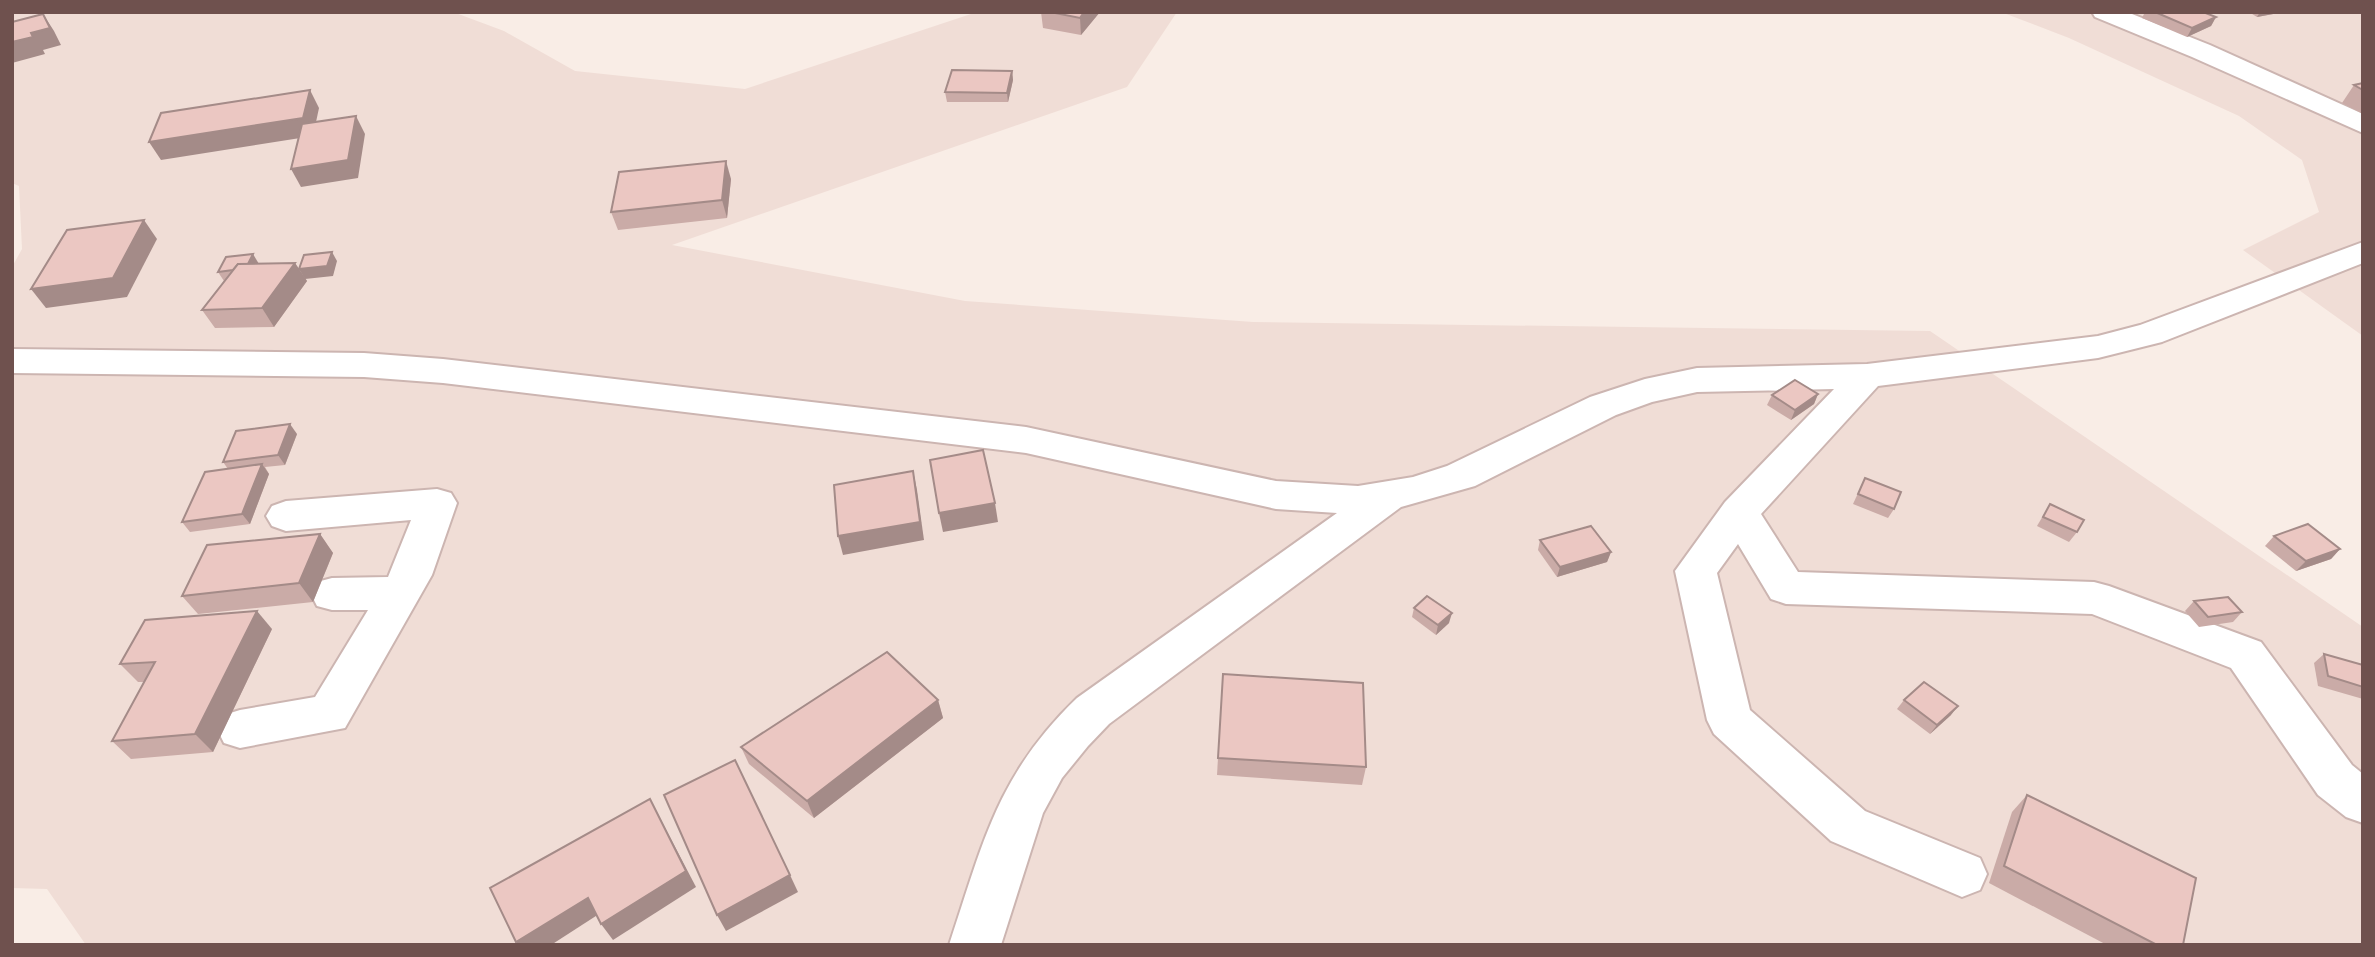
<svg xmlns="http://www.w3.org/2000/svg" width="2375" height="957" viewBox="0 0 2375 957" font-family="'Noto Sans',sans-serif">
<rect width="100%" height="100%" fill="#f9ede6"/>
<g fill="#f0ddd6">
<polygon points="12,12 453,12 504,31 575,71 745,89 977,12 1177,12 1127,87 672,245 965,301 1253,322 1930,331 2363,627 2363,945 86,945 47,889 12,888 12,267 22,249 19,186 12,183"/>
<polygon points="2001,12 2363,12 2363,336 2243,250 2319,212 2302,160 2239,116 2069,38"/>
</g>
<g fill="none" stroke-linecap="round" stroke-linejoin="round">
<g stroke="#ccb5b1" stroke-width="4">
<g id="street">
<polygon points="2092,12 2127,12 2210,45 2363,114 2363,133 2192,57 2095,17"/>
<path d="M2363,242v21l-201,79 -64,16 -220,28 -117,128 37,58 296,10 15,4 152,56 91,123 11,9v49l-17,-6 -28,-22 -87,-127 -139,-54 -306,-10 -15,-5 -33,-55 -21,29 33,137 115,101 115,47 7,16 -7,16 -18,7 -131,-56 -117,-107 -7,-14 -32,-149 50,-69 109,-113 -137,3 -45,10 -36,13 -141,71 -74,21 -292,217 -21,22 -26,32 -19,35 -42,132h-52c34,-102 48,-170 128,-247l260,-185 -61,-4 -250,-56 -583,-70 -79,-6 -352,-4v-24l352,4 79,6 583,68 250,54 82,5 55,-9 34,-11 143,-69 55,-18 52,-11 170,-4 231,-28 42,-11z"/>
<polygon points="437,489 451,493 457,503 432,575 345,728 240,748 224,743 217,729 224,715 240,710 315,697 368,610 332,610 317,606 311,594 317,582 332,578 388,577 411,520 286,531 272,526 266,516 272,506 286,501"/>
</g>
</g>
<use href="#street" fill="#fff" fill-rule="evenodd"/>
</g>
<g fill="#caaba7">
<polygon points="1041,12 1100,12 1081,35 1043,28"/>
<polygon points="2145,12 2203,12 2216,17 2211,26 2187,37 2142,18"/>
<polygon points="2249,12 2284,12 2257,17"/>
<polygon points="1012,71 1013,80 1008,102 947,102 945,92"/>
<polygon points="2363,83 2363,114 2342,103 2354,85"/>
<polygon points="731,179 727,218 618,230 611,212"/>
<polygon points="295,263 307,281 274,327 215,328 202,310 224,281 218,272 259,264"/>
<polygon points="1818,394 1814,404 1791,420 1767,405 1772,395"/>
<polygon points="297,434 285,465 265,467 269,474 250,524 190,532 182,522 228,469 223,462"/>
<polygon points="1865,478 1894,509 1888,518 1853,504"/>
<polygon points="2050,504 2077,532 2069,542 2037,526"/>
<polygon points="320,534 333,553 313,602 198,614 182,596"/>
<polygon points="2274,536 2340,549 2331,559 2296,571 2265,546"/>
<polygon points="1540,540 1611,552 1607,562 1557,577 1538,550"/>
<polygon points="2194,601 2242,612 2233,622 2199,627 2185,611"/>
<polygon points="1414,608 1449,623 1436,635 1412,617"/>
<polygon points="272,629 213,752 131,759 112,741 144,682 138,682 120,664"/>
<polygon points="2324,654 2363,665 2363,699 2318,686 2314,663"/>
<polygon points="938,700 943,718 814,818 749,764 741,747"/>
<polygon points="1904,700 1951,715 1930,734 1897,709"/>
<polygon points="1218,758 1366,767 1362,785 1217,775"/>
<polygon points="2027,795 2183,945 2107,945 1989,883 2012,812"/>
</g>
<g fill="#a48b88">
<polygon points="1084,12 1100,12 1081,35 1080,18"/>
<polygon points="2260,12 2284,12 2257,17"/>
<polygon points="43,14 54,31 61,45 43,50 45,54 12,63 12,42 31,33"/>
<polygon points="2216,17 2211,26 2187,37 2192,28"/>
<polygon points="1012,71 1013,80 1008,102 1007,93"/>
<polygon points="310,90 319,108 313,136 161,160 149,142"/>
<polygon points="356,116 365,134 358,178 301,187 291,169"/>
<polygon points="726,161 731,179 727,218 722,200"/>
<polygon points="144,220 157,239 127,297 46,308 31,289"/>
<polygon points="332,252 337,261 333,276 305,279 299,269"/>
<polygon points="253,254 259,264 246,269"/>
<polygon points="295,263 307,281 274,327 262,308"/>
<polygon points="1818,394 1814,404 1791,420 1795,410"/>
<polygon points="290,424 297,434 285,465 278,455"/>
<polygon points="262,464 269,474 250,524 242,514"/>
<polygon points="913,471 917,490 924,540 843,555 838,536"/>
<polygon points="995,503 998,522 943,532 939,513"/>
<polygon points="320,534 333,553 313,602 299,583"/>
<polygon points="2340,549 2331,559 2296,571 2306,561"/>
<polygon points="1611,552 1607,562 1557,577 1560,567"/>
<polygon points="257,611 272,629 213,752 195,734"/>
<polygon points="1452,613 1449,623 1436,635 1438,625"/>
<polygon points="938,700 943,718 814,818 807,801"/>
<polygon points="1958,706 1951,715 1930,734 1937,725"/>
<polygon points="650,799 696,887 613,940 601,924"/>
<polygon points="790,875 798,892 726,931 717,915"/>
<polygon points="588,898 599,914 551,945 519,945 516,942"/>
</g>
<g fill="#ebc7c2" stroke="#a48b88" stroke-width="2">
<polygon points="1050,12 1084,12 1080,18"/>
<polygon points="2155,12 2203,12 2216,17 2192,28"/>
<polygon points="43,14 50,28 31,33 33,37 12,42 12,22"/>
<polygon points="952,70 1012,71 1007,93 945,92"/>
<polygon points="2363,83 2363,90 2354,85"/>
<polygon points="310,90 303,118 149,142 161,113"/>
<polygon points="356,116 348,160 291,169 302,124"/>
<polygon points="726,161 722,200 611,212 619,172"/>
<polygon points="144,220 113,278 31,289 67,230"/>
<polygon points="332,252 327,266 299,269 304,255"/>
<polygon points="253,254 248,264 238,264 233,270 218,272 226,257"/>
<polygon points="295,263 262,308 202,310 238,264"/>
<polygon points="1795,380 1818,394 1795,410 1772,395"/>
<polygon points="290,424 278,455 223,462 236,431"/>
<polygon points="983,450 995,503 939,513 930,460"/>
<polygon points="262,464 242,514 182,522 205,472"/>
<polygon points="913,471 920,522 838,536 834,485"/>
<polygon points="1865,478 1901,492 1894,509 1858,494"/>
<polygon points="2050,504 2084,520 2077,532 2043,517"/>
<polygon points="2308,524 2340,549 2306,561 2274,536"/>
<polygon points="1591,526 1611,552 1560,567 1540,540"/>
<polygon points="320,534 299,583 182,596 207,545"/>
<polygon points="1427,596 1452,613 1438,625 1414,608"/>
<polygon points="2228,597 2242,612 2208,617 2194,601"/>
<polygon points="257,611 195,734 112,741 155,662 120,664 145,620"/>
<polygon points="887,652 938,700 807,801 741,747"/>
<polygon points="2324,654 2363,665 2363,687 2328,676"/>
<polygon points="1223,674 1363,683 1366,767 1218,758"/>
<polygon points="1924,682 1958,706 1937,725 1904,700"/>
<polygon points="735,760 790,875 717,915 664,795"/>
<polygon points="2027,795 2196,878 2183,945 2157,945 2004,866"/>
<polygon points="650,799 686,871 601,924 588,898 516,942 490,888"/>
</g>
<rect width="2375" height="957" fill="none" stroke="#6f514e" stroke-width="28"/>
</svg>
